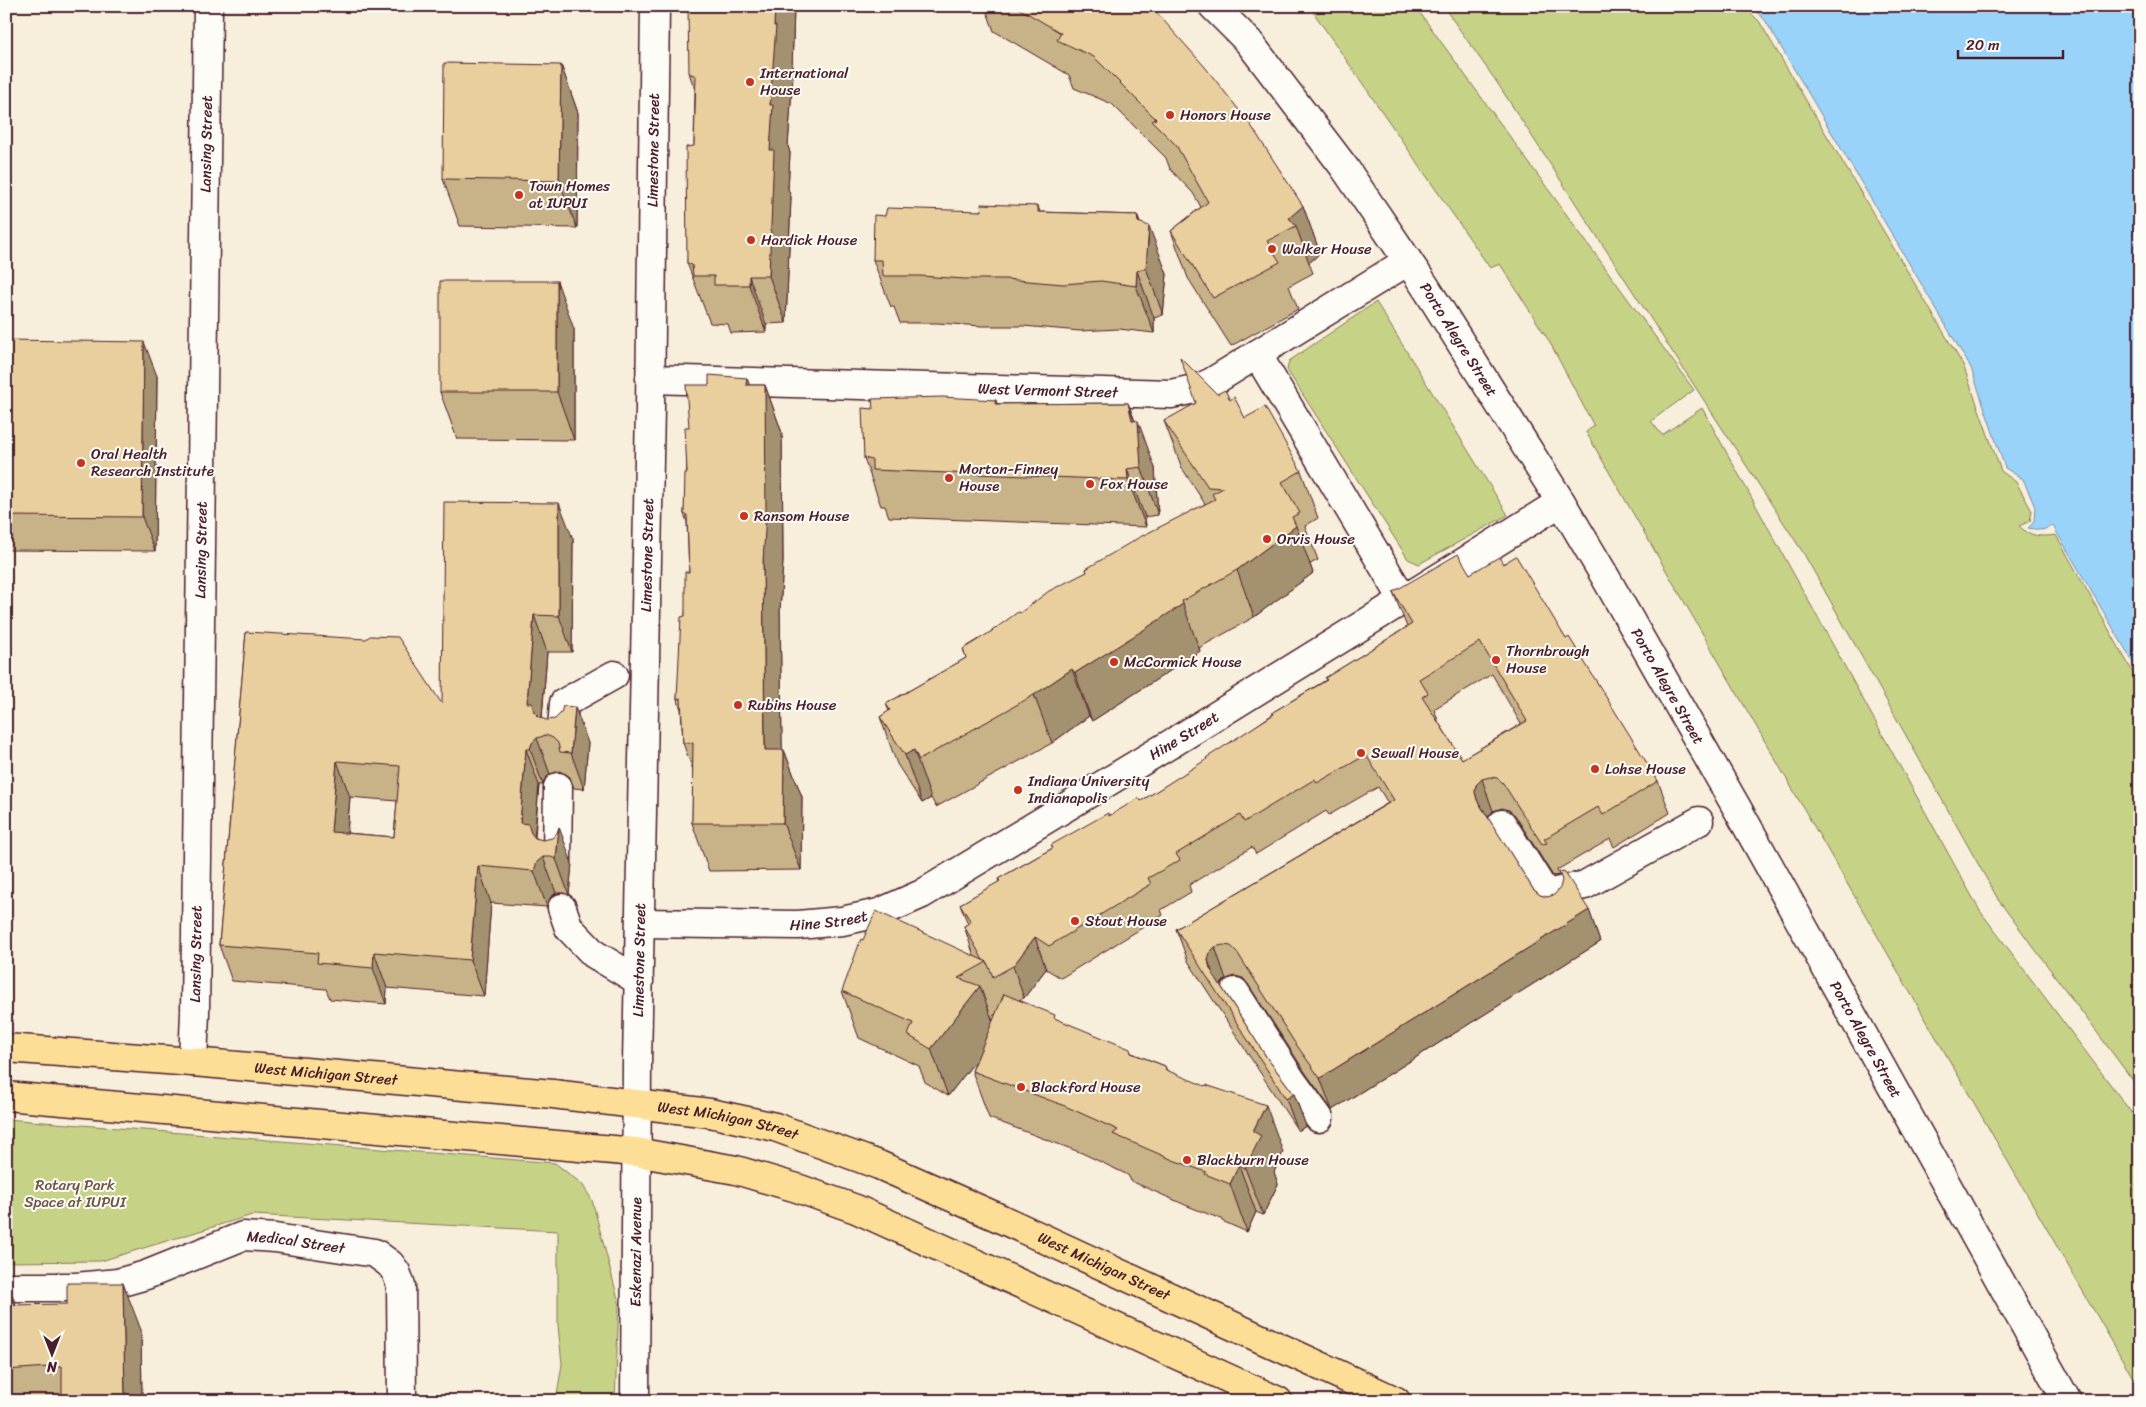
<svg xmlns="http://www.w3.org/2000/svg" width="2146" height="1407" viewBox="0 0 2146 1407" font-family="Sriracha,sans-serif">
<rect width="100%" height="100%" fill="#f7eedc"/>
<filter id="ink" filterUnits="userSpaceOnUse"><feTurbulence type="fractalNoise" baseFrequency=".02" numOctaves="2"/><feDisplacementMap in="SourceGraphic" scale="10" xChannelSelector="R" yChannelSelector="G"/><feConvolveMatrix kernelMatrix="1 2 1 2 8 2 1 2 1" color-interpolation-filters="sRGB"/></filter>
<g filter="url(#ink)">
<g fill="#c6d286" stroke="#887858">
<polygon points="1309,6 1415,6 1694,390 1651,421 1662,435 1702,408 1980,911 2140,1124 2140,1390 1586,432 1594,426 1549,341 1500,264 1490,268"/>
<path d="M1443,6h300l16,15 204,344 38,106 15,11 16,29 -2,10 -11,5c11,11 23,11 37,9l84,150v405l-141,-189 -195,-347 -308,-473z"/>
<polygon points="1376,302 1508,515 1419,564 1408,559 1287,370 1289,361"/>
<polygon points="6,1119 555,1163 582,1184 592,1200 619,1303 615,1401 556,1401 562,1364 558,1326 558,1231 252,1215 101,1261 6,1262"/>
</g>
<polygon fill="#99d3f9" stroke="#798ba7" points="1750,6 2140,6 2140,674 2053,526 2042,530 2028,528 2034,522 2035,507 2023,479 2005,468 1971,368 1765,20"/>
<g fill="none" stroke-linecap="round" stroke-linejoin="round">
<g stroke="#4a1f2b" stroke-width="31">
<g id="minor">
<path id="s1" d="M1213,6l36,36 95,125 81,119 136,216 42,71 134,235 330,593"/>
<polyline points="1257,354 1403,599"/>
<path id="s2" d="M650,379l521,15 28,-6 13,-6 196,-121"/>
<polyline points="561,741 564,703 614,675"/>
<polyline points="1502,824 1556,910"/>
<polyline points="557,861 558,787"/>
<polyline points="1547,894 1585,885 1699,821"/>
<polyline points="562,908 569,928 594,954 639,981"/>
<path id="s3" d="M641,923l157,2 44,-4 37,-8 43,-19 265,-160 374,-232"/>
<polyline points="1235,992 1292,1081 1319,1118"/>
<path id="s4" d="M193,1062l2,-50 13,-1006"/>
<path id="s5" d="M6,1287h70l42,-4 28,-8 97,-39 32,2 100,15 15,11 6,8 5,13 1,116"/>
<path id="s6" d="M635,1401l2,-338 13,-655 5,-402"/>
</g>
</g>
<g stroke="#4a1f2b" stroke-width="31">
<g id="major">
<path id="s7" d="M6,1048l187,14 360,32 157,19 65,14 104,38 118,52 399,184"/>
<polyline points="6,1096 636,1152 736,1170 797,1188 856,1209 1278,1401"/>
</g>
</g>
<use href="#minor" stroke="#fdfcf7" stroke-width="28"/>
<use href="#major" stroke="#fdde96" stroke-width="28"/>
</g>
<g fill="#c8b288" stroke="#4a1f2b" fill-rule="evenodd">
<polygon points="985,6 1150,6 1303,206 1320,253 1309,263 1313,273 1289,286 1298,309 1231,346 1188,278 1171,231 1201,207 1193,193 1170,169 1166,158 1112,104 1074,88 1069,75 994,31"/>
<polygon points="794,8 792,70 793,74 788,146 790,153 788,189 791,197 786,323 766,324 766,332 731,333 728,324 710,323 687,263 694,146 695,90 689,73"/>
<polygon points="561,65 578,113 577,228 460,226 443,179"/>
<polygon points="1038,206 1040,212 1137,215 1140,223 1167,274 1163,315 1154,318 1154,333 1119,329 1080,331 1023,326 982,326 937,323 900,323 894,307 891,307 873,260 885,216 982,211"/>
<polygon points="574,329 574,440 457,439 440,392"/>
<polygon points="6,340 157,376 155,551 6,550"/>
<polygon points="749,385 765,385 782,433 783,561 780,611 782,750 784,750 802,797 801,870 709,871 692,823 693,770 683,743 681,709 677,699 689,572 687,522 684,514 689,427"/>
<polygon points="1217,394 1230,400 1245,418 1301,471 1318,518 1305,526 1318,560 1310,564 1313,573 1254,617 1199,648 1200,651 1162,676 1092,721 1089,716 1052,743 936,807 931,798 922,803 897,764 880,717 889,711 886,704 966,658 989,633 1087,572 1086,569 1205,504 1182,468 1164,421"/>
<polygon points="996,400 997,404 1128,403 1135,421 1155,468 1158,515 1145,517 1146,527 889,517 885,506 881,506 864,458 873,409"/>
<path d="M573,539l-1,113h-25l-5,67 46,24 -4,46 -10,-1 -4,-11 -4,-3 -7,-3 -9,3 -5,5 -2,6h-4l-4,52 37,26 -3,32 -5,-2h-8l-6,5 -3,9 -56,-4 -7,93 -97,-8 -1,16 -56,-5 -4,-10 -94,-8 -13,-36 27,-313 196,72zM350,797l47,4 -3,36 -47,-4z"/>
<path d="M1503,564l63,75 92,142 12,32 -56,34 -4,-8 -53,31 2,5 -6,1 -38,-61 -6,-5 -7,-2 -9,3 -5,7 45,71 7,6 49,15 11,32 -268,168 -27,-38 -57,-88 -5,-6 -8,-2 -9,3 -5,7 46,72 27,36 12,32 -8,5 -110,-170 -12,-32 212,-126 -10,-16 -49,28 -3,-4 -70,43 -4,-7 -63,38 2,7 -30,18 2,5 -102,63 -15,-9 -22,29 -5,2 37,19 76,34 33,13 2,5 116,81 -9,20 4,12 -15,31 -7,-3 -9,20 -25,-11 -1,-2 -31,-12 -59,-26 -3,-6 -46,-22 -93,-35 -17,-47 4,-11 -28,36 -23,-14 -6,-16 -60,-28 -17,-47 132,-35 -10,-30 4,-2 -8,-20 39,-22 -1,-3 111,-63 32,-15 66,-41 66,-46v-2l53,-32 -1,-2 82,-51 -14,-35 77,-18zM1492,674l29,50 -59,35 -23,-36 -5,-14zM996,1014l-3,7 -2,-4z"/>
<polygon points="6,1281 7,1281 16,1305 141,1330 142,1401 6,1401"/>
</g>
<g fill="#a3916f" stroke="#4a1f2b">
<polygon points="775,6 793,6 794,8 792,70 793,74 788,146 790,153 788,189 791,197 786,323 769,276 770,105"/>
<polygon points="561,65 578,113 577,228 559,181"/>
<polygon points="1303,206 1320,253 1309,263 1296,226 1289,218"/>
<polygon points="1137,215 1148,245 1149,226 1167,274 1163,315 1146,268"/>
<polygon points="1137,271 1154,318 1154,333 1136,286"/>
<polygon points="749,276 766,324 766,332 749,285"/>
<polygon points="557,281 574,329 574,440 557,392"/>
<polygon points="144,342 157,376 155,551 142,517"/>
<polygon points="747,378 764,425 746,385"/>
<polygon points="765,385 782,433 783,561 780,611 783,798 765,750 763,563"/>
<polygon points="1128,403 1139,432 1138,421 1155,468 1158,515 1141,467"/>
<polygon points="1127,469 1145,517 1146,527 1128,480"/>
<polygon points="559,503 573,539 572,652 559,616"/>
<polygon points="1296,526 1313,573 1254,617 1237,570"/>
<polygon points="1183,604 1200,651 1162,676 1092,721 1075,673"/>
<polygon points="534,615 547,652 541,728 527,703"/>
<polygon points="1072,669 1089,716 1052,743 1034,695"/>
<polygon points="575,707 588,743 584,789 571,753"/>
<polygon points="537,738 550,774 545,779 543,785 530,749 532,743"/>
<polygon points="526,749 539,785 534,840 543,857 556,893 550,898 547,907 534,871 520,823"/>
<polygon points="784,750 802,797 801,870 783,823"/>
<polygon points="914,750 931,798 922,803 905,755"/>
<polygon points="337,761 350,797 344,868 331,832"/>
<polygon points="1482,779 1493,811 1488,817 1477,800 1475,792 1476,785"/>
<polygon points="559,827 572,863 569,895 556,859"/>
<polygon points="478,866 491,903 484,996 470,960"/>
<polygon points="1589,910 1600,942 1332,1110 1320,1078"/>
<polygon points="1035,937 1046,969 1024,998 1013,966"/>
<polygon points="1215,947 1226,979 1221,984 1219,992 1208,960 1210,952"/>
<polygon points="374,952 387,988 386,1004 373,968"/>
<polygon points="980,986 997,1033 948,1096 931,1049"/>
<polygon points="1294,1094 1306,1126 1298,1131 1286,1099"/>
<polygon points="1266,1105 1283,1152 1274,1172 1278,1184 1263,1215 1245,1168 1253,1131"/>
<polygon points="1239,1165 1256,1212 1247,1232 1230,1184"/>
<polygon points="7,1281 24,1329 8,1305"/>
<polygon points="123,1283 141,1330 142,1401 125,1401"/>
<polygon points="6,1392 10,1401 6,1401"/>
</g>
<g fill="#e9cf9e" stroke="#4a1f2b" fill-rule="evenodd">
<polygon points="688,6 775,6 774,26 776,26 770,105 773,105 770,150 774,150 769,276 749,276 749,285 714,285 714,276 693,276 692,265 687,263 686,147 694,146 696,76 689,73"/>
<polygon points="1015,6 1150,6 1156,12 1205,67 1250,124 1303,206 1289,218 1296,226 1267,241 1280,262 1213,298 1171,231 1208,202 1176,145 1152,121 1156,119 1094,57 1057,40 1061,33"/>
<polygon points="444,63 561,65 559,181 443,179"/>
<polygon points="981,204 1038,206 1038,212 1137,215 1138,222 1149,226 1146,268 1137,271 1136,286 1101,281 1063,284 1005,279 965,279 920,276 883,276 882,260 873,260 874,215 885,216 887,208 982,211"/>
<rect x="440" y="281" width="117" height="111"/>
<polygon points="6,340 144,342 142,517 6,516"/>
<polygon points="1180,357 1217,394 1225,390 1230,400 1234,397 1245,418 1265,407 1301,471 1282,482 1300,513 1292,517 1296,526 1237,570 1182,601 1183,604 1145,629 1075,673 1072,669 1034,695 919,760 914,750 905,755 880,717 890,710 886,704 966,658 963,649 989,633 1018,612 1020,613 1049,591 1087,572 1086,569 1138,538 1215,499 1212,494 1223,488 1208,487 1164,421 1196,403"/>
<polygon points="709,375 747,378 746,385 765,385 766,513 763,563 765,750 784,750 783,823 692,823 693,743 683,743 681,698 677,699 681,617 685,616 685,572 689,572 687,515 684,514 685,473 687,473 685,427 689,427 686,385 709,385"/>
<polygon points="942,397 996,400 995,404 1128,403 1132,420 1138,421 1141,467 1127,469 1128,480 872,470 872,460 864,458 862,408 873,409 872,399"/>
<path d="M444,502l115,1v113l-25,-1 -7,88h5l2,9 5,5 7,3 9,-1 6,-6 2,-7 12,1 -4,46 -11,-1 -2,-9 -5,-5 -7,-3 -9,3 -5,5 -2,6h-4l-6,74 8,1 3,9 4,5 8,2 9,-2 5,-5 2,-6 -3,32 -5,-2h-8l-6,5 -3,9 -56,-5 -8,94 -96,-8 -1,16 -56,-5 1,-10 -99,-8 27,-313 120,7 4,-3 28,1 44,67zM337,761l63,5 -6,71 -63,-5z"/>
<path d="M1458,554l12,20 29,-17 4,7 13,-8 50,83 3,-2 89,144 -55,34 -5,-8 -54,32 3,4 -5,1 -39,-61 -6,-5 -7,-1 -8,2 -6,6 -1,7 2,8 56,89 7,6 7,2 7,-2 6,-7 2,-8 -3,-8 5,-1 25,39 -269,168 -27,-38 -56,-88 -6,-6 -8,-1 -8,2 -5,5 -2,8 2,9 57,89 27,36 -8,5 -110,-170 218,-129 -28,-45 -49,28 -2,-4 -71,43 -4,-7 -64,39 4,6 -32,18 3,6 -102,62 -14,-9 -22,29 -20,11 -6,-15 -4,-2 -19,-34 7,-4 -11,-18 40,-23 -2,-2 55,-31 -2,-3 57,-32 1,3 30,-18 2,3 66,-42 -1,-1 68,-44 -1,-2 54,-32 -2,-2 87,-54 -19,-32zM1480,642l47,79 -65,38 -40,-62 6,-4 -9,-14z"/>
<polygon points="876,911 987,962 958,978 980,986 931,1049 908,1035 913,1023 842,991 861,939 863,940"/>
<polygon points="1004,994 1055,1015 1054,1018 1130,1049 1131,1053 1165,1066 1166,1070 1205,1086 1206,1085 1266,1105 1253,1131 1261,1136 1245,1168 1239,1165 1230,1184 1205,1174 1206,1172 1173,1160 1113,1134 1118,1130 1065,1106 972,1071"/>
<polygon points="6,1281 7,1281 8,1305 67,1304 67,1283 123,1283 125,1401 62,1401 62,1366 6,1370"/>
</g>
</g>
<g fill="#c8321e" stroke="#fdfcf7" stroke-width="2">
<circle cx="750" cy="82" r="5"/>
<circle cx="1170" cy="115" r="5"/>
<circle cx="519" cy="195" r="5"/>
<circle cx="751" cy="240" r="5"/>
<circle cx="1272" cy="249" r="5"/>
<circle cx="81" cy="463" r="5"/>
<circle cx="949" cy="478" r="5"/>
<circle cx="1090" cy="484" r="5"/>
<circle cx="744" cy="516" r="5"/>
<circle cx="1267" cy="539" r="5"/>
<circle cx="1496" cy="660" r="5"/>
<circle cx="1114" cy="662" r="5"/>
<circle cx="738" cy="705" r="5"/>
<circle cx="1361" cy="753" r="5"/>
<circle cx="1595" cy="769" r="5"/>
<circle cx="1018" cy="790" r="5"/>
<circle cx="1075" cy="921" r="5"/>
<circle cx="1021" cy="1087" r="5"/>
<circle cx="1187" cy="1160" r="5"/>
</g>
<g text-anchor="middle" stroke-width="4" stroke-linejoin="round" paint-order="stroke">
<g font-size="15" fill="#4a1f2b" stroke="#fdfcf7" text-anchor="start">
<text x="760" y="78">International<tspan x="760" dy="17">House</tspan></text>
<text x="1180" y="120">Honors House</text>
<text x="529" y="191">Town Homes<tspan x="529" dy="17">at IUPUI</tspan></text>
<text x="761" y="245">Hardick House</text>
<text x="1282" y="254">Walker House</text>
<text x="91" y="459">Oral Health<tspan x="91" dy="17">Research Institute</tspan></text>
<text x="959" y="474">Morton-Finney<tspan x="959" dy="17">House</tspan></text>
<text x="1100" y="489">Fox House</text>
<text x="754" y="521">Ransom House</text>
<text x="1277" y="544">Orvis House</text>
<text x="1506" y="656">Thornbrough<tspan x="1506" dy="17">House</tspan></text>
<text x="1124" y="667">McCormick House</text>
<text x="748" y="710">Rubins House</text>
<text x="1371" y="758">Sewall House</text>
<text x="1605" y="774">Lohse House</text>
<text x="1028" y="786">Indiana University<tspan x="1028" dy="17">Indianapolis</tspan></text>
<text x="1085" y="926">Stout House</text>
<text x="1031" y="1092">Blackford House</text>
<text x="1197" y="1165">Blackburn House</text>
</g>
<g font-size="15" fill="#4a1f2b" stroke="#fdfcf7">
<text dy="5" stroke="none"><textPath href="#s4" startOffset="918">Lansing Street</textPath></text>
<text dy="5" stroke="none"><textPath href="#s6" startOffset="1251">Limestone Street</textPath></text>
<text dy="5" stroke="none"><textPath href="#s1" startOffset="415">Porto Alegre Street</textPath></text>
<text dy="5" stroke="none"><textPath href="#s2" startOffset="398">West Vermont Street</textPath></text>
<text dy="5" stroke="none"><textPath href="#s4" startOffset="512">Lansing Street</textPath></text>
<text dy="5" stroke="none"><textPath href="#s6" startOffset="846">Limestone Street</textPath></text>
<text dy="5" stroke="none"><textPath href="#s1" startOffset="820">Porto Alegre Street</textPath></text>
<text dy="5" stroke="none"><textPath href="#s3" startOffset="592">Hine Street</textPath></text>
<text dy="5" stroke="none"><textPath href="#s3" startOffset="188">Hine Street</textPath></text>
<text dy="5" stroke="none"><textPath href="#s4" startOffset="108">Lansing Street</textPath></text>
<text dy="5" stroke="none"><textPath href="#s6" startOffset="441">Limestone Street</textPath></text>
<text dy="5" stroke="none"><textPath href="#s1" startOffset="1225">Porto Alegre Street</textPath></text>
<text dy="5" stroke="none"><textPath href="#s7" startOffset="321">West Michigan Street</textPath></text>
<text dy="5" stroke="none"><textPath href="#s7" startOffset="726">West Michigan Street</textPath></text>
<text dy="5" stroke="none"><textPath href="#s5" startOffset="299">Medical Street</textPath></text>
<text dy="5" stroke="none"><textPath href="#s6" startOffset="149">Eskenazi Avenue</textPath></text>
<text dy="5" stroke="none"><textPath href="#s7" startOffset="1131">West Michigan Street</textPath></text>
</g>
<g font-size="15" fill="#6f5546" stroke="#fdfcf7">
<text x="75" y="1190">Rotary Park<tspan x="75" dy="17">Space at IUPUI</tspan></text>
</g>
</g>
<rect width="2146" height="1407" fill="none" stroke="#fdfcf7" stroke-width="25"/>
<rect x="12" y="12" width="2121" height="1382" fill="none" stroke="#4a1f2b" stroke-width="2" filter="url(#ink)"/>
<g transform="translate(52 1354) rotate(180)" stroke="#fdfcf7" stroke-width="4" paint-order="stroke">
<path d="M0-4L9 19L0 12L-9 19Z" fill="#4a1f2b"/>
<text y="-8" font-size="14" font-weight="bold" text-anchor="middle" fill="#4a1f2b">N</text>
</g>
<path d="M1958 50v8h105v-8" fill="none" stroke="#4a1f2b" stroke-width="2.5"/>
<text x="1966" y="50" font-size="15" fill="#4a1f2b" stroke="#fdfcf7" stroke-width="4" paint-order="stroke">20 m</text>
</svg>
